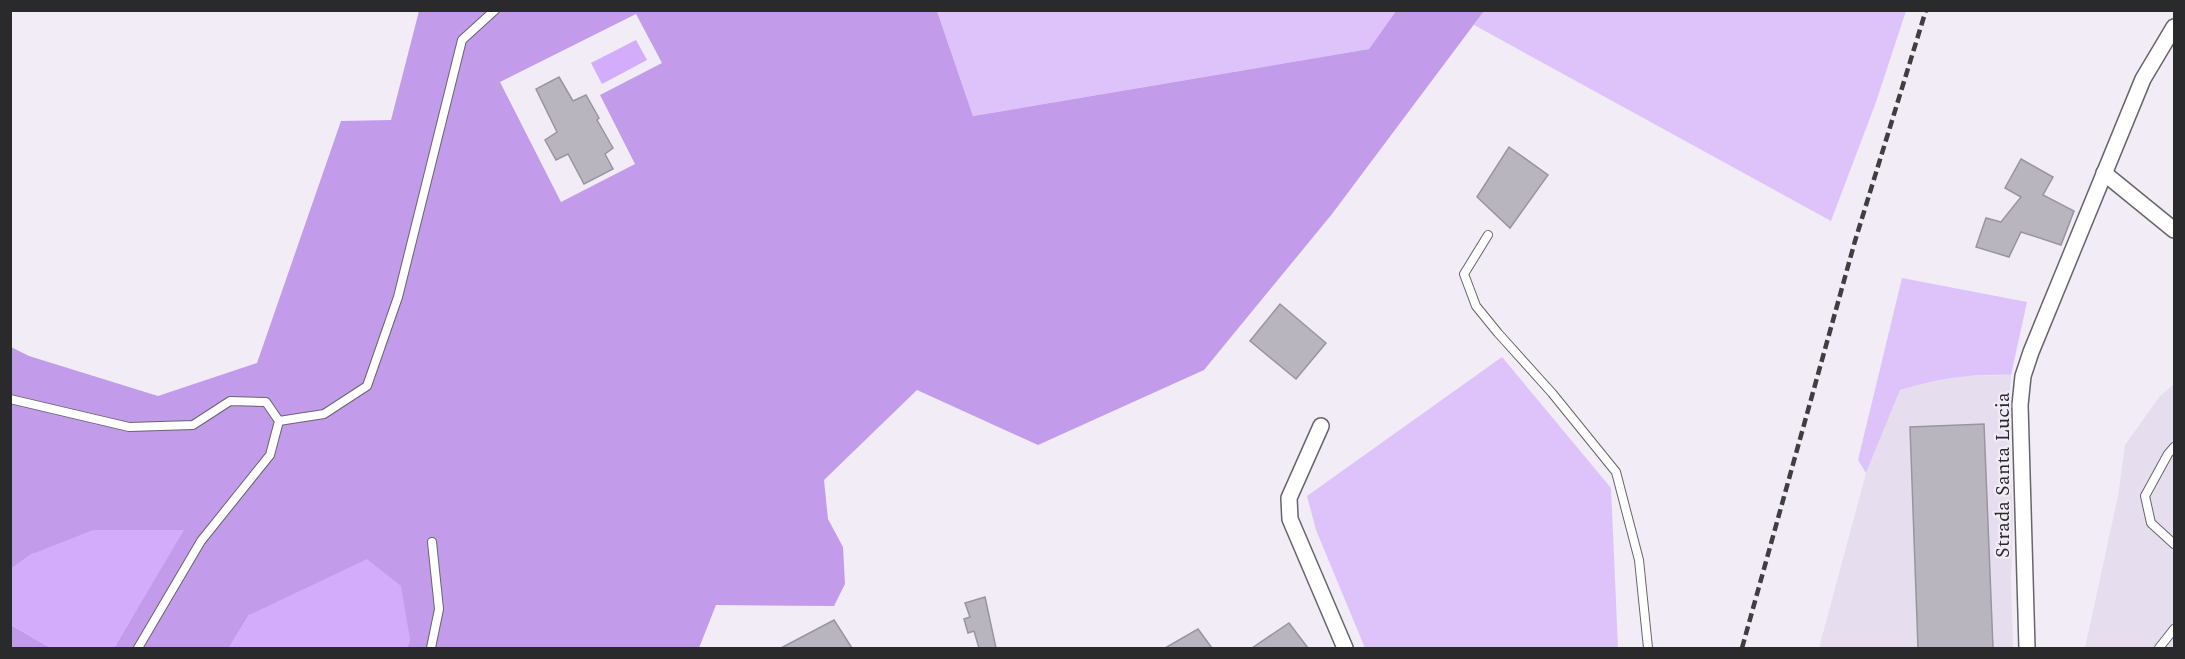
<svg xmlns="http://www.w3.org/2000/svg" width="2185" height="659" viewBox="0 0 2185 659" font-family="Spectral,serif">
<rect width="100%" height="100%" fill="#f1ecf6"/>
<g fill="#e6deef">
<polygon points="2011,375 2008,417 2013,516 2011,577 2013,648 1819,648 1866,473 1900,390 1930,381 1960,376"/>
<polygon points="2174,384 2174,648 2085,648 2118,496 2125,445 2160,396"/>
</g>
<g fill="#dec3fb">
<polygon points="1484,10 1906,11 1876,102 1831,221 1474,25"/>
<polygon points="937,11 1396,11 1369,49 973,116"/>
<path d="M1902,278l125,24 -16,73c-42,-1 -71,3 -111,15l-34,83 -8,-13z"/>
<polygon points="1502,357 1611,488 1618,648 1365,648 1316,530 1307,496"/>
</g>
<g fill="#c29cea" fill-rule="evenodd">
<path d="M419,11h518l36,105 396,-67 27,-38h88l-152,203 -128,156 -166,75 -121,-55 -93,90 4,39 15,28 2,37 -11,22 -118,-1 -17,43h-292l3,-9 -161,-24 -20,33h-115l69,-118 -151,24 -21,15v-222l18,9 129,40 99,-33 84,-242 50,-1zM636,14l26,49 -62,32 35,69 -74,38 -61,-120z"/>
<polygon points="11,625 51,648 11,648"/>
</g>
<g fill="#d3acfb">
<polygon points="636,40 647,60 602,84 591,63"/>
<polygon points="93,530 184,530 114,648 51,648 11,625 11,569 32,554"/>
<polygon points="367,559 401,586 410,639 407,648 229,648 249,615"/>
</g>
<g fill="#b9b5be" stroke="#99959e" stroke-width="1.5">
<polygon points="559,77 573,101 586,95 599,118 597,120 613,148 605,154 613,169 584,184 568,154 556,160 545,140 557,132 536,89"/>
<polygon points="1509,147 1548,175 1510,228 1477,197"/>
<polygon points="2021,159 2053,177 2043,195 2074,211 2061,245 2021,232 2009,257 1976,247 1986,218 2001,222 2021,197 2005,188"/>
<polygon points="1280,304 1326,343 1296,379 1250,341"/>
<polygon points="1984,424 1993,648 1918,648 1910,427"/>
<polygon points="985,597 996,648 979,648 974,631 968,633 964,619 970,617 965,603"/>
<polygon points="834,620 852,648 781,648"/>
<polygon points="1289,623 1308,648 1252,648"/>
<polygon points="1198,629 1212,648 1165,648"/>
</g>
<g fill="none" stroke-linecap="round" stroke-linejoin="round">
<g stroke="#68646c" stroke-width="10">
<g id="service">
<polyline points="1488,235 1464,274 1476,306 1498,333 1552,393 1616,472 1639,560 1648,648"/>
<polyline points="10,399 129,427 193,425 230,401 266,402 279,421 270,455 201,541 138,648"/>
<polyline points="279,421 324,414 367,386 398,297 462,40 495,10"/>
<polyline points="2174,447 2168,454 2145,496 2151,523 2174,544"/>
<polyline points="431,648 439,609 432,542"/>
<polyline points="2159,648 2174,629"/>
</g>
</g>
<g stroke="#68646c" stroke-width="18">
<g id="minor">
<polyline points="2104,173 2174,230"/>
<polyline points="1321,426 1289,498 1290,519 1345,648"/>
<polyline points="2027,648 2020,405 2023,376 2031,352 2143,79 2174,27"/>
</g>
</g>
<use href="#service" stroke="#fff" stroke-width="8"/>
<use href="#minor" stroke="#fff" stroke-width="15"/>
<polyline stroke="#3f3e41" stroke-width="4.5" stroke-dasharray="9 4.5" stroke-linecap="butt" points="1742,648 1855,241 1926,10"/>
</g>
<g text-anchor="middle" stroke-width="4.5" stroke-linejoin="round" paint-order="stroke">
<g font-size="20" fill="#2a292c" stroke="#f1ecf6">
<text transform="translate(2002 475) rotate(-90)" y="7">Strada Santa Lucia</text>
</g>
</g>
<rect width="2185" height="659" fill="none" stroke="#2a292c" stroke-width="24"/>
</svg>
